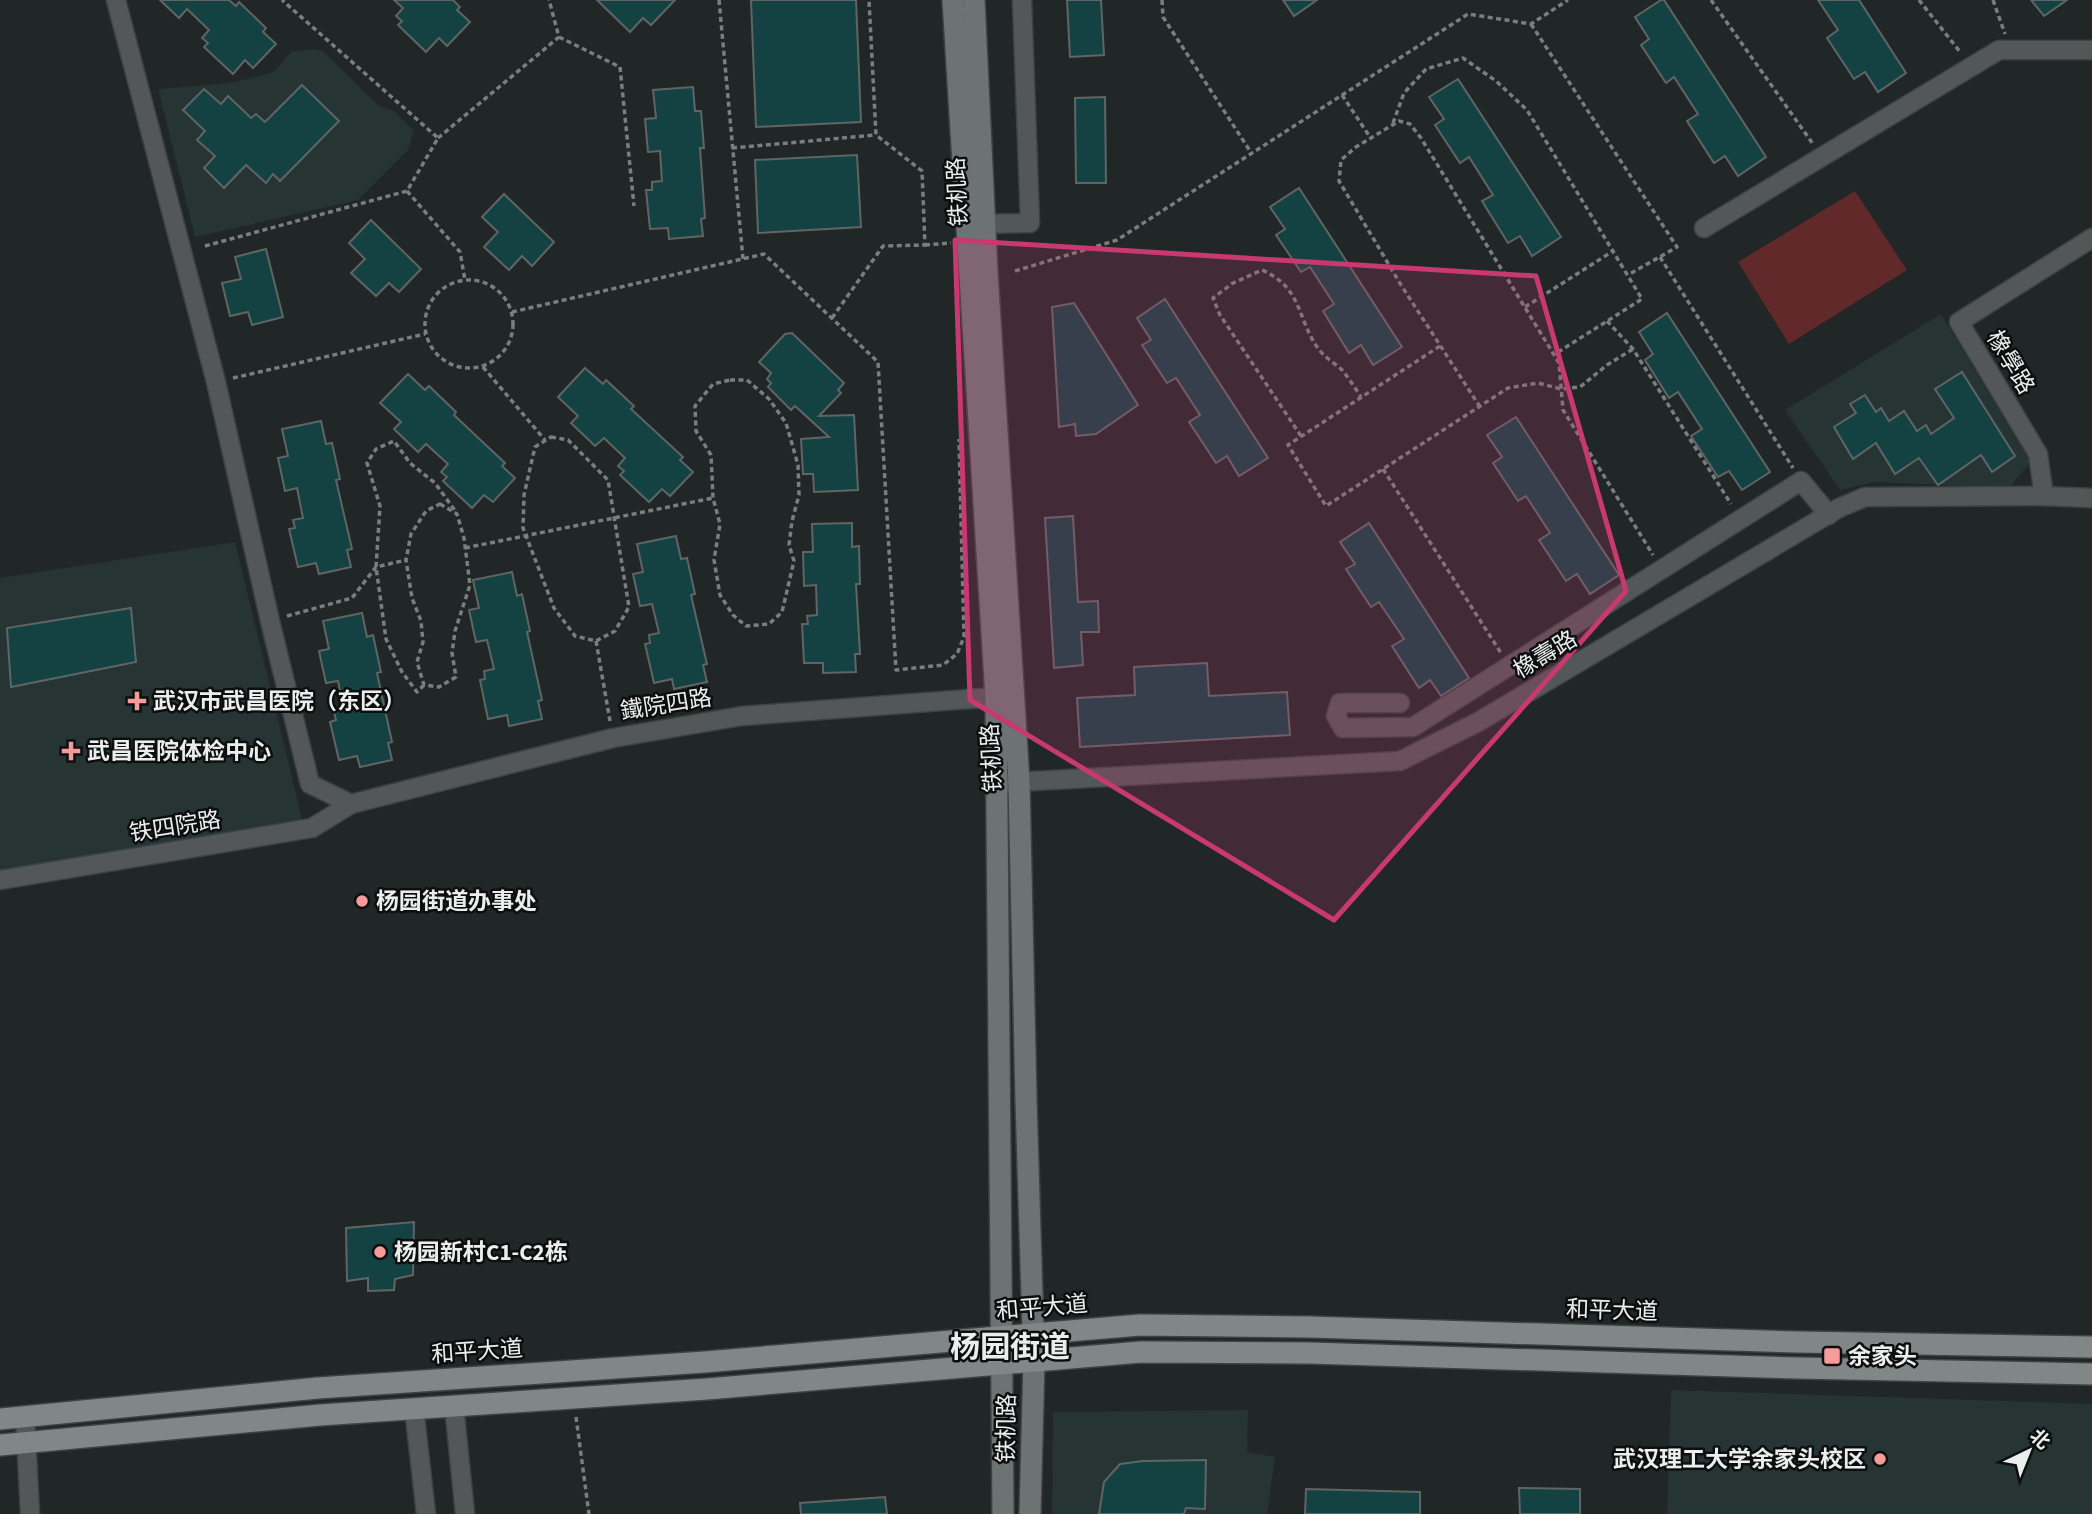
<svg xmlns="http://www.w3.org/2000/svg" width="2092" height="1514" viewBox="0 0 2092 1514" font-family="'Source Sans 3','Noto Sans SC',sans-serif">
<rect width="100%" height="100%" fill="#212727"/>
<g fill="#263434">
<polygon points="312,49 323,51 379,106 394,111 414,131 408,150 358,200 195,237 158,89 230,83 259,76 274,72 291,52"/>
<polygon points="1941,314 2030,462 2009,488 1875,482 1840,490 1785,410"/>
<polygon points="235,542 303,823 0,871 0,578"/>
<polygon points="1671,1390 2092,1404 2092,1514 1667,1514"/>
<polygon points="1248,1410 1247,1452 1275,1457 1267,1514 1052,1514 1053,1412"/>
</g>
<polygon fill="#612929" points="1855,191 1907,270 1789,344 1738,262"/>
<g fill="#144243" stroke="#5f6565" stroke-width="2">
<polygon points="160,0 229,0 236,6 239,2 266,28 263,32 276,44 253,68 245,60 233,74 204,47 208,43 202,38 209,30 187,9 179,18"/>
<polygon points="394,0 453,0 460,7 457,10 470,22 447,46 439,38 426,52 398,25 402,21 396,16 403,8"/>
<polygon points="597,0 675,0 651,25 643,18 630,32"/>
<polygon points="751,0 856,0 861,122 756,127"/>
<polygon points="1067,0 1101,0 1104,55 1070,57"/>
<polygon points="1283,0 1317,0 1294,16"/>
<polygon points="1661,0 1664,0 1766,157 1738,176 1725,156 1714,163 1687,121 1698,114 1674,77 1666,83 1641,45 1649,39 1635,17"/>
<polygon points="1818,0 1859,0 1906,73 1878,92 1865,72 1854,79 1827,38 1838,30"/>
<polygon points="2031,0 2067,0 2044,16"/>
<polygon points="1458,79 1561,237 1532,256 1520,236 1508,243 1482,201 1493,195 1469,157 1460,163 1435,125 1444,119 1429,97"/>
<polygon points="302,85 339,121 280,181 273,174 266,183 246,165 224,188 204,168 215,156 197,140 205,131 183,110 204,89 221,104 228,96 251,118 256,114 265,122"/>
<polygon points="693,87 695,111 701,111 704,148 700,148 705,218 701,219 703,236 669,239 668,228 650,229 646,190 652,190 652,182 662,181 660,151 648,152 645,119 656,118 653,90"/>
<polygon points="1105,97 1106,183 1076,183 1075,98"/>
<polygon points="857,155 861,227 758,233 755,160"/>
<polygon points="1299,188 1402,347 1373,365 1361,345 1349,353 1323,311 1334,304 1310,267 1301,272 1276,235 1285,229 1270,207"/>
<polygon points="504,194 554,242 532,266 522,256 509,270 484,247 498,232 482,217"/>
<polygon points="371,220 421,269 399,292 389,283 376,296 351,273 365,259 349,243"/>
<polygon points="266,249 283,317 252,325 248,312 230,316 222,283 241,279 235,257"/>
<polygon points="1165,299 1268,458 1239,476 1227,456 1216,463 1189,422 1200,415 1176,378 1167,383 1142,345 1151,340 1137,318"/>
<polygon points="1074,303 1138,405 1096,434 1076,436 1075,424 1059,427 1052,307"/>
<polygon points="1667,313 1770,472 1742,490 1729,471 1718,477 1691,436 1702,429 1678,392 1669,398 1645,360 1653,354 1639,332"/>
<polygon points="792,333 844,383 838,390 841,393 819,416 854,415 858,490 814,492 813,474 803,474 801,439 829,437 795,406 791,410 768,387 771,383 767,379 771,373 759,362 785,334"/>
<polygon points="585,368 603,384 606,380 634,406 631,409 683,457 680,460 693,472 670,496 662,489 649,502 620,475 624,471 618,466 625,458 604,438 595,446 571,423 578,416 558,397"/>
<polygon points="1962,372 2015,456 1992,472 1981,455 1938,485 1919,458 1895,474 1876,443 1853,459 1834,427 1856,413 1850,404 1865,395 1876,412 1881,408 1889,421 1904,411 1917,431 1926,425 1931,434 1954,418 1935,389"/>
<polygon points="408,374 425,390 429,386 456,412 454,415 505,463 502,466 515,478 493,502 484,495 472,508 443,481 447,477 441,472 448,464 426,444 418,452 394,429 401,422 380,403"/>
<polygon points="1516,417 1619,575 1590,594 1577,574 1566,581 1539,540 1550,533 1526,496 1518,501 1493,463 1502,457 1487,435"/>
<polygon points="321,421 326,444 332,443 340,479 336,480 352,549 347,550 351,567 319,574 316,563 298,567 289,529 295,528 293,520 303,518 297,488 285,491 278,458 288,456 282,429"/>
<polygon points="1073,516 1078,602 1098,601 1099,632 1081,632 1083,665 1054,668 1045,518"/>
<polygon points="852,523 852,547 859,546 860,584 856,584 860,654 855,654 856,672 823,673 823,663 804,663 802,624 808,624 807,616 817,615 816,585 804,586 803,552 813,552 812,524"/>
<polygon points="1369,523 1469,678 1441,696 1430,680 1419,688 1392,646 1404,639 1379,602 1371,607 1346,569 1355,564 1340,542"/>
<polygon points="676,536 681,559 687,558 695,594 691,595 707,664 703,665 707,682 674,689 672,679 654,683 645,644 650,643 649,635 659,633 652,604 640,606 633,574 643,572 637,544"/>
<polygon points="512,572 517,596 522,594 530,631 527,632 542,700 538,701 542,719 509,726 507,715 488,719 480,680 485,679 484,671 494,669 487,640 476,642 469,610 479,608 473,580"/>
<polygon points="131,608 136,662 11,687 7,628"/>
<polygon points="362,613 367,637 373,635 381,672 377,673 392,742 388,743 392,760 360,767 357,756 339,760 330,722 336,720 334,712 344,710 338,681 326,683 319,651 329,649 323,621"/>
<polygon points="1207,663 1209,696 1287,692 1290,735 1080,747 1077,698 1135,695 1134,667"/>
<polygon points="414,1222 413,1275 395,1279 394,1290 368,1291 368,1278 347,1281 346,1228"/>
<polygon points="1206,1460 1205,1509 1186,1508 1184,1514 1099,1514 1104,1482 1120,1464 1143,1461"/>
<polygon points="1519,1488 1580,1489 1580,1514 1520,1514"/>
<polygon points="1306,1489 1420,1492 1420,1514 1305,1514"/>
<polygon points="885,1497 887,1514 801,1514 800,1503"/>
</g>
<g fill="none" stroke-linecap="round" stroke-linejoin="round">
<g stroke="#3d4343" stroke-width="21">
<g id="minor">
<polyline points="116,0 216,382 270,621 310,784 351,804"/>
<polyline points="973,224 1030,223 1022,0"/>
<polyline points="1704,228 1999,50 2092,50"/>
<polyline points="2044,496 2038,454 1959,322 2092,238"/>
<polyline points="1400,703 1340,703 1336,716 1343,728 1413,727 1801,481 1829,515"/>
<polyline points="997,783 1400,761 1478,722 1839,508 1865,497 2044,496 2092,498"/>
<polyline points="0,880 312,828 351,804 613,738 742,716 996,697"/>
<polyline points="454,1406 465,1514"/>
<polyline points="414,1408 426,1514"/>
<polyline points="25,1417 30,1514"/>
</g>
</g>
<g stroke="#3d4343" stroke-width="24">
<g id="secondary">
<polyline points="953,0 996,697 1003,1514"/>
<polyline points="974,0 987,272 1019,782 1026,1100 1034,1361 1030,1514"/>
</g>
</g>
<g stroke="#3d4343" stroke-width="24">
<g id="primary">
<polyline points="0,1419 318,1388 705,1362 1140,1325 1310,1327 1798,1342 2092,1347"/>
<polyline points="0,1445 320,1415 707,1389 1141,1352 1310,1353 1798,1368 2092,1374"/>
</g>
</g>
<g stroke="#7a7f7e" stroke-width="3.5" stroke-dasharray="5 3.5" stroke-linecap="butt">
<polyline points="719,0 743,259"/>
<polyline points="1162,0 1163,17 1252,154"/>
<polyline points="1711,0 1813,144"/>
<polyline points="1919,0 1961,53"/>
<polyline points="1993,0 2005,34"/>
<polyline points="1531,24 1677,247 1628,275"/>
<polyline points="559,37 620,67 634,206"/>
<polyline points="1342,95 1370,137"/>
<polyline points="1393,123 1404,93 1426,69 1463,58 1496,81 1527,110 1642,299 1555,354"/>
<polyline points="438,138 559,37 549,0"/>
<polyline points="732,148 876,135"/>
<polyline points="407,191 460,252 465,280"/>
<polyline points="925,245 951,243"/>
<polyline points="205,246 407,191 438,138 282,0"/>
<polyline points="1660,257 1793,468"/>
<polyline points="1015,271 1117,240 1468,14 1531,24 1568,0"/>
<circle cx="469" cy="324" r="44"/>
<polyline points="1525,307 1613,251"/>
<polyline points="512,312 764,254 878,362 896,670 943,665 957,654 964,637 959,439"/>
<polyline points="832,318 883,246 925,245 922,171 876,135 869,0"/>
<polyline points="1607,321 1633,349 1731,504"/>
<polyline points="1440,346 1288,445 1326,506 1508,388 1538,383 1561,389 1580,387 1607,365 1633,349"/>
<polyline points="483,367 545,440"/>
<polyline points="233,378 425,334"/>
<polygon points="730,380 747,380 769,399 786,423 798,465 799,495 792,521 789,545 794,561 782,612 769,624 746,626 733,615 720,595 714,560 720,524 713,498 711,455 696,431 695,406 713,384"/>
<polyline points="1480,407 1401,285 1339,181 1341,160 1356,147 1399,121 1410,124 1421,138 1559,363 1563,410 1653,555"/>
<path d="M1301,436l-81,-121 -7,-17 20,-15 29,-13c43,19 34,52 59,82 6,7 15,12 21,18 7,8 13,18 19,27"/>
<polygon points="551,437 568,440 608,480 629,607 615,631 596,641 575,636 554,608 523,528 524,495 535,447"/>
<polyline points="1383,469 1501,653"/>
<polygon points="440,504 457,514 464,538 470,585 455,631 452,653 456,677 439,687 424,685 417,662 423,642 421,621 412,598 406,560 411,534 426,511"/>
<polyline points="465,548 713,498"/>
<polyline points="287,616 352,598 376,567 406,560"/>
<polyline points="596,641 610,721"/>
<polyline points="424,685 417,692 402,672 386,639 376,567 380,506 367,463 376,449 394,441 410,463 435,483 456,512"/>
<polyline points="576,1417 589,1514"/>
</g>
<use href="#minor" stroke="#545757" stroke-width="18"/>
<use href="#secondary" stroke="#6d7272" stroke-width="21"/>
<use href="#primary" stroke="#818787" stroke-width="21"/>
</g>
<path fill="#c83871" fill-opacity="0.2" stroke="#c83871" stroke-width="5" stroke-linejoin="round" d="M955,240l581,36 90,315 -292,329 -364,-220z"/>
<g fill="#f59b99" stroke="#0d0f0f" stroke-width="2.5">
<path d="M133.5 690.5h7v7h7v7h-7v7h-7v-7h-7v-7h7z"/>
<path d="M67.5 740.5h7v7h7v7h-7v7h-7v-7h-7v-7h7z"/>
<circle cx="362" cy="901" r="7"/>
<circle cx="380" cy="1252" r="7"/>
<rect x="1823" y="1347" width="18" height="18" rx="3.5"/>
<circle cx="1880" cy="1459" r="7"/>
</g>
<g text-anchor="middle" stroke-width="5" stroke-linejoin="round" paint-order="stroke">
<g font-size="23" fill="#eaeeed" stroke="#0d0f0f">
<text transform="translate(957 192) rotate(-93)" y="8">铁机路</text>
<text transform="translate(2011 362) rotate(59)" y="8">橡學路</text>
<text transform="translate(1545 654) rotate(-31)" y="8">橡壽路</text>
<text transform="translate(666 704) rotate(-9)" y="8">鐵院四路</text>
<text transform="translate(991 758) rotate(-93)" y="8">铁机路</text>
<text transform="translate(175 826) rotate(-9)" y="8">铁四院路</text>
<text transform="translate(1042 1307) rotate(-5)" y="8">和平大道</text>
<text transform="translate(1612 1310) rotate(2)" y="8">和平大道</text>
<text transform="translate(477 1351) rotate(-4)" y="8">和平大道</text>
<text transform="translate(1006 1428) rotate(-89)" y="8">铁机路</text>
</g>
<g font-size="23" font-weight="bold" fill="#eaeeed" stroke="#0d0f0f" text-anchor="start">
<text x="153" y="709">武汉市武昌医院（东区）</text>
<text x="87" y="759">武昌医院体检中心</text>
<text x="376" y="909">杨园街道办事处</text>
<text x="394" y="1260">杨园新村C1-C2栋</text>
<text x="1848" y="1364">余家头</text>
<text x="1866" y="1467" text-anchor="end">武汉理工大学余家头校区</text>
</g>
<g font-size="30" font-weight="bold" fill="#eaeeed" stroke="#0d0f0f">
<text x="1010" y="1357">杨园街道</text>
</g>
</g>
<g transform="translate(2029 1451) rotate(43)" stroke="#0d0f0f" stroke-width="5" paint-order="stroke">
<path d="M0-5L12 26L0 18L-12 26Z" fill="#eaeeed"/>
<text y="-10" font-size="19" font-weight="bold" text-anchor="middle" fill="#eaeeed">北</text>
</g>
</svg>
